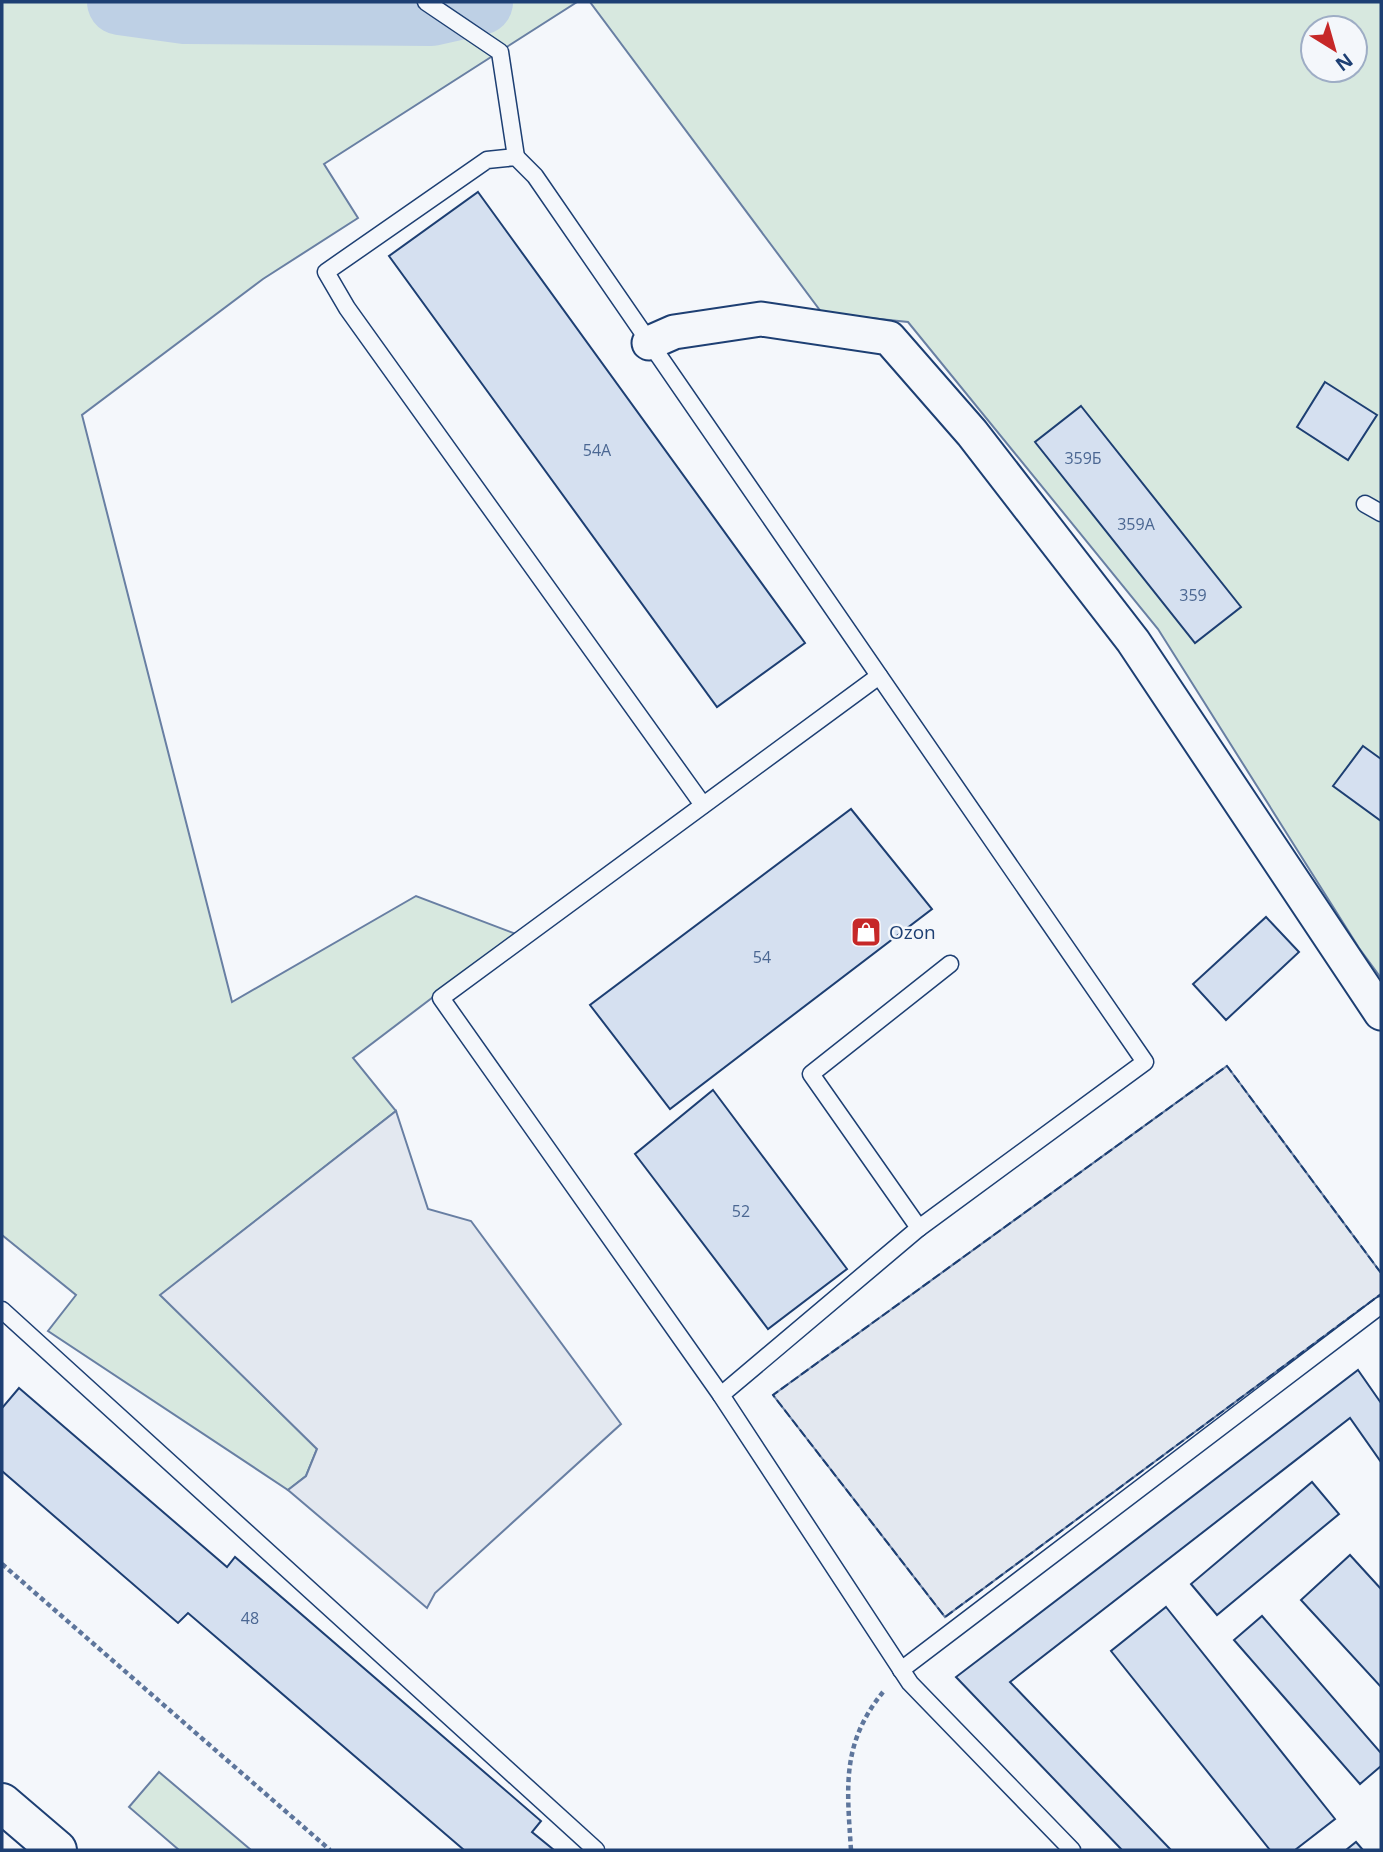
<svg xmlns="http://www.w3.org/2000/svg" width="1383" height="1852" viewBox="0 0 1383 1852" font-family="'Open Sans',sans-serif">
<rect width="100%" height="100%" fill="#f4f7fb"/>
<g fill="#d7e8df" stroke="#687fa3" stroke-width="2" fill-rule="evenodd">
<polygon points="2,2 577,2 324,164 358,218 263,279 82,415 232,1002 416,896 516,934 353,1058 396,1111 161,1295 317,1449 306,1476 288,1490 48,1331 76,1295 2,1235"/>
<path d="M590,2h791v976l-22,-30 -201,-319 -250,-307 -86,-9zM1313,28h42v42h-42z"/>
<polygon points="159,1772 251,1850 179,1850 129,1807"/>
</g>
<g fill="#e3e8f0" stroke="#687fa3" stroke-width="2">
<polygon points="1227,1066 1381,1273 1381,1294 945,1617 773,1395"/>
<polygon points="396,1111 428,1209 471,1221 621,1424 435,1593 427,1608 288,1490 306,1476 317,1449 160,1295"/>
</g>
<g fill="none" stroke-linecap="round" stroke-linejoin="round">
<polyline stroke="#bed0e5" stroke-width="66" points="120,2 185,11 431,13 480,2"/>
</g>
<g fill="#d5e0f0" stroke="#1d3f73" stroke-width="2">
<polygon points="478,192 805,643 717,707 389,256"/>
<polygon points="1325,382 1377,415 1348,460 1297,427"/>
<polygon points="1081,406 1241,607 1195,643 1035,442"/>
<polygon points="1363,746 1381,759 1381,821 1333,786"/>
<polygon points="851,809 932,909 670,1109 590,1005"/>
<polygon points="1266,917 1299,952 1226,1020 1193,984"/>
<polygon points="713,1090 847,1269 768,1329 635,1154"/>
<polygon points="1358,1370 1381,1403 1381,1462 1350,1418 1010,1682 1171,1850 1122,1850 956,1677"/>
<polygon points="19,1388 227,1567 235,1557 541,1821 532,1832 554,1850 464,1850 188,1613 178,1623 2,1471 2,1408"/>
<polygon points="1312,1482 1339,1514 1217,1615 1191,1584"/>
<polygon points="1350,1555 1381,1589 1381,1687 1301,1600"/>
<polygon points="1166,1607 1335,1819 1295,1850 1270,1850 1111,1651"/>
<polygon points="1262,1616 1381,1753 1381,1766 1360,1784 1234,1640"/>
<polygon points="1356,1842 1363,1850 1346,1850"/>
</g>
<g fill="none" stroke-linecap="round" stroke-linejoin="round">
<g stroke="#1d3f73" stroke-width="19">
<g id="service">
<polyline points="426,2 500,52 516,157"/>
<polyline points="1365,504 1381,513"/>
<polyline points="703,805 347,308 326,272 487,160 516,157 535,176 1145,1062 919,1228"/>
<polyline points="950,964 811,1074 919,1228 721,1395 910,1683 1072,1850"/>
<polyline points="2,1310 596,1850"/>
<polyline points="721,1395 441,998 879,676"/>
<polyline points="901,1670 1381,1305"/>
</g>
</g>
<g stroke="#1d3f73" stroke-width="37">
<polyline id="minor" points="649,343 674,332 761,319 889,338 972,433 1133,641 1381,1013"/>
</g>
<g stroke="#1d3f73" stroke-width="42">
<polyline id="tertiary" points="2,1803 57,1850"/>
</g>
<g stroke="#5e769c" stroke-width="4.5" stroke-dasharray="5 3.5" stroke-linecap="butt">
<polyline points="2,1564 330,1850"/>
<path d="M851,1850c-4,-63 -10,-106 32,-158"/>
</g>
<use href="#service" stroke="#f4f7fb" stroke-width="16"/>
<use href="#minor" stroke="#f4f7fb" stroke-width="33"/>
<use href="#tertiary" stroke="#f4f7fb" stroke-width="38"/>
<polyline stroke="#1d3f73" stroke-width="2" stroke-dasharray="9 3.5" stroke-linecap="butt" points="1381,1273 1227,1066 773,1395 945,1617 1381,1294"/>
</g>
<defs>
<g id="shop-square" transform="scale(1.575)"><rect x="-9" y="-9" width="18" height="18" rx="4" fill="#c62828" stroke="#f4f7fb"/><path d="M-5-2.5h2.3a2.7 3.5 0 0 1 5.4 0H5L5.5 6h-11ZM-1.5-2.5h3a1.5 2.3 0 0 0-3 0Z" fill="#fff"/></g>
</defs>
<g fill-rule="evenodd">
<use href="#shop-square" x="866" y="932"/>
</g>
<g text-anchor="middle" stroke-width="5" stroke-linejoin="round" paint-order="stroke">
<g font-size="16" fill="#4b6792">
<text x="597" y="456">54А</text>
<text x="1083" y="464">359Б</text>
<text x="1136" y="530">359А</text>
<text x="1193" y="601">359</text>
<text x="762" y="963">54</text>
<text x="741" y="1217">52</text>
<text x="250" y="1624">48</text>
</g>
<g font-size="19" fill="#1d3f73" stroke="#f4f7fb" text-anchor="start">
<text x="889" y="939">Ozon</text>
</g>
</g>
<rect width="1383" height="1852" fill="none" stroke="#1d3f73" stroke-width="7"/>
<g transform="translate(1334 49) rotate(143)"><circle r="33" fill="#f4f7fb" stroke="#9eadc5" stroke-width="2"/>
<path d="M0-5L12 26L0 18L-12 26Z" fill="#c62828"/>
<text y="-10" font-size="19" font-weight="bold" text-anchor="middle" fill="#1d3f73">N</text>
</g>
</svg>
